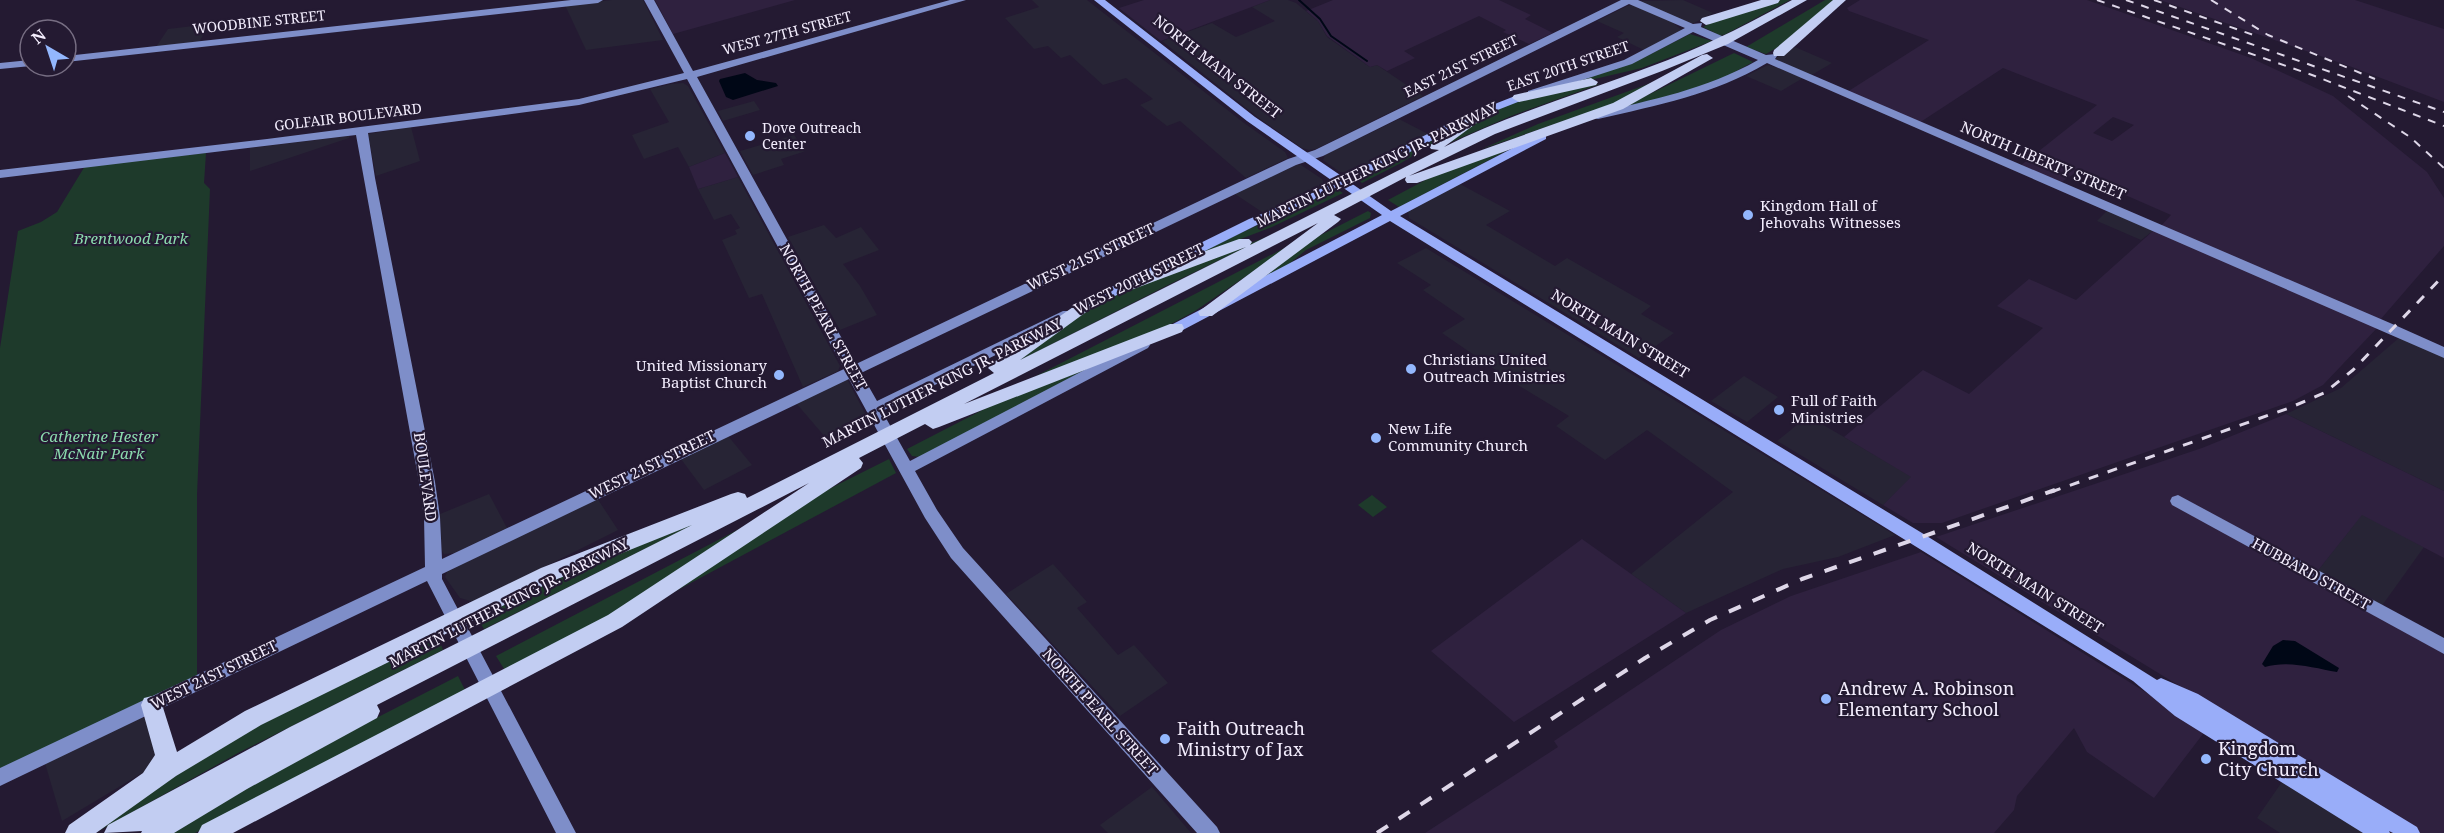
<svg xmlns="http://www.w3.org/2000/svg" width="2444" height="833" viewBox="0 0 2444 833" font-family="'Noto Serif',serif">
<rect width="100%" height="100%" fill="#241a32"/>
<g fill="#272435">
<polygon points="612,0 643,0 663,40 586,50 565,5"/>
<polygon points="1032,0 1087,0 1244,123 1285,152 1288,158 1246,178 1180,121 1167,126 1140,105 1153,99 1126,78 1103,85 1070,55 1061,58 1048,46 1034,49 1005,18 1039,7"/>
<polygon points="1270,0 1288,0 1296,3 1318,21 1327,37 1370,67 1377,65 1423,96 1316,149 1309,150 1302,148 1260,119 1162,41 1212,23 1236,37 1275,21 1252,7"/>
<polygon points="1683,0 1713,13 1694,23 1689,23 1638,1"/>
<polygon points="1633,5 1672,22 1683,31 1646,51 1617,37 1624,33 1597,21 1627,6"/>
<polygon points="210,24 199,42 156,47 168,29"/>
<polygon points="1795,47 1832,63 1810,76 1774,59"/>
<polygon points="1768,65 1778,68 1803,78 1781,91 1746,76"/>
<polygon points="683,83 688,86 725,153 689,167 678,147 644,159 632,135 669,122 650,89 671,84"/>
<polygon points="754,101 760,110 723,121 718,111"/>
<polygon points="1399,119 1430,135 1351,173 1340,172 1323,160 1325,155"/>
<polygon points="411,127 420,161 376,176 368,134"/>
<polygon points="794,135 806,151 781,159 784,165 753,175 740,151"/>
<polygon points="349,136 349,138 250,171 250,148"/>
<polygon points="1296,165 1301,165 1322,179 1325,185 1322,189 1265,214 1235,194"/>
<polygon points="738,177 840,366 838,371 803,387 762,294 749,298 722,240 737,234 735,230 740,228 731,214 714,220 698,189"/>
<polygon points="1460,184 1510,211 1486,225 1555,266 1567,258 1651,306 1641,314 1674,333 1639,358 1409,218 1408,211"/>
<polygon points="2108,210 2154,230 2141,240 2097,221"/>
<polygon points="824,225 836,238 861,227 879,250 843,264 860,286 877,315 840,330 788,237"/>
<polygon points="1426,248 1895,535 1838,557 1783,569 1686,613 1631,574 1733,492 1647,430 1605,460 1556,426 1569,416 1513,382 1442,333 1465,319 1423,290 1431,285 1397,263"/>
<polygon points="2400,337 2444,357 2444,491 2286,414 2341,388"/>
<polygon points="1744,376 1778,397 1747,422 1711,401"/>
<polygon points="847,379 868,419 826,438 796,403"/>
<polygon points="1808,416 1844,437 1912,477 1883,505 1777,441"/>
<polygon points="728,436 752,465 704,490 681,459"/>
<polygon points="489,494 507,528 455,553 444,554 442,551 440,514"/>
<polygon points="597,498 618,530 474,602 460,598 445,577 447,572 464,562"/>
<polygon points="2362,514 2424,547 2376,614 2312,578"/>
<polygon points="1053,564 1087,602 1077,608 1118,655 1134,645 1168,683 1120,716 1006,594"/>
<polygon points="141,717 147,719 158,751 154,766 62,821 45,763"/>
<polygon points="2284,779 2371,833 2280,833 2257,818"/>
<polygon points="1152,787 1191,833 1108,833 1100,825"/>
</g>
<g fill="#2f213f" fill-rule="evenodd">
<polygon points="655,0 795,0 673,34"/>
<polygon points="1144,0 1270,0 1161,41 1119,8"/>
<polygon points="1333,0 1499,0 1531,15 1525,19 1553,33 1529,44 1503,32 1506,30 1479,16 1404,51 1415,58 1387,71 1377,65 1370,67 1327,36 1318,21 1306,11"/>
<path d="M1860,0h227l164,58 82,38 94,76 17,26v48l-64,74 -219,-94 10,-11 -96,-42 -15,10 -40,-17 77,-61 -94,-37 -84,55 -72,-31 82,-52 -80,-29 -2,-3zM2113,117l21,8 -22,16 -19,-8z"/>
<polygon points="2160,0 2355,0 2444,29 2444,102 2352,67"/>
<polygon points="725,153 738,177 698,189 689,167"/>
<polygon points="2154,230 2378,327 2323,385 2293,401 1942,523 1913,523 1883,505 1911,477 1844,437 1923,370 1969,394 2043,328 1997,306 2029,279 2076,300"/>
<polygon points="2286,414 2444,491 2444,558 2362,515 2312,578 2444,651 2444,833 2420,833 1936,537 2202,448"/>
<polygon points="1582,539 1686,613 1514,722 1431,651"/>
<polygon points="1921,552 2206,730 2154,798 2087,752 2074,728 2017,796 2014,810 1994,833 1425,833 1558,747 1554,741 1721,630 1791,596"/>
</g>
<g fill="#1e3a2b">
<polygon points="1779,0 1790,0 1724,35 1719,33 1723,35 1721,36 1703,27 1714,21"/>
<polygon points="1825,0 1836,0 1778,47 1766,54 1746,47"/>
<polygon points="1690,34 1712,41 1642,68 1560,87 1645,57"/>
<polygon points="1734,53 1753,62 1707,87 1621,108"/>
<polygon points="1659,80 1622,101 1482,149 1538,124"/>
<path d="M1600,84l-89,32 -69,30c18,-12 35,-26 55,-36 29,-15 70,-24 103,-26z"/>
<polygon points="1465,124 1401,163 1362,183 1356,178"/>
<polygon points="1514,147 1399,207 1388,200 1433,176"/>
<polygon points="206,153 204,183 210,189 197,495 197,676 0,770 0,348 18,231 41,222 57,212 85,166"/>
<polygon points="1337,189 1343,193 1272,227 1186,260 1188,257"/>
<polygon points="1368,211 1371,213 1370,218 1306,250 1289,264 1234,294 1317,237"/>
<polygon points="1267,237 1168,285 999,371 1071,320 1135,285"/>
<polygon points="1296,242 1195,311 1158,331 1034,377"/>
<polygon points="1118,353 920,457 912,456 907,449 1000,401"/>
<polygon points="889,459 896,473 661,599 815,496"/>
<polygon points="1372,495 1387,507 1373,517 1358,505"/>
<polygon points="733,505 484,629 478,619 488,608"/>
<polygon points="741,528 655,592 506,672 496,656"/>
<polygon points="438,636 443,650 238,753 95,833 81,833 214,743"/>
<polygon points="458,676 465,690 451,700 195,833 170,833 316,749"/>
</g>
<g fill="#000716">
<polygon points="745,73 757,80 776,83 778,86 733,100 726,97 719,81 720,79"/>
<path d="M2283,640l12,1 44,27 -2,4c-23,-4 -49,-12 -72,-5l-3,-3 11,-18z"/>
</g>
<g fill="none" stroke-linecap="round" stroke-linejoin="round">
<polyline stroke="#000716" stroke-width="2" points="1299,0 1320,19 1331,36 1367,61"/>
<g fill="#7e8ec9" fill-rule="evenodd">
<polygon points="571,0 603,0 598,3 66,62 66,56"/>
<path d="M644,0h10l39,71 257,-71h16l-269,77 159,287 432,-205 27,-9 306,-150h17l55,24 9,-1 -1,4 65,28 10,-1 1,2 -2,3 622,267 47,21v11l-677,-295c-54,32 -109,42 -169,56l-4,-1v-4c59,-15 111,-24 164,-54l-65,-28 -61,32 -96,31h-8v-4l96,-31 61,-32 -56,-24 -306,152 -27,9 -435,208 16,28 186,-90h10l2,3 -2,3 -191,94 28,50 228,-119h10l2,3 -2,3 -233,123 22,39 26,38 254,279 3,6h-23l-246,-275 -26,-40 -76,-139 -407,195v5l134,254h-20l-129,-252 -427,205v-18l425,-201 -1,-50 -5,-35 -63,-347 -356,43v-8l267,-31 312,-40 105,-26zM687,79l157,290 -402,190 -2,-42 -5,-35 -60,-304 -7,-45 211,-28z"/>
<polygon points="30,60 31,66 0,69 0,63"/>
<polygon points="2178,495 2444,638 2444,654 2172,505 2170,501 2172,497"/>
</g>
<polygon fill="#99adf9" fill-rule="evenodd" points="1094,0 1105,0 1255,117 1343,177 1459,118 1515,96 1523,96 1523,100 1467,122 1351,183 1391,211 1538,135 1546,135 1546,139 1400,216 1922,533 2157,680 2161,678 2198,694 2417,827 2420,833 2393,833 2389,831 2390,833 2363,833 2175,716 2133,681 1390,221 1181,331 1171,331 1169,328 1171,325 1382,215 1342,187 1257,225 1097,305 1087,305 1085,302 1087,299 1249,219 1308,195 1334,182 1247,121"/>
<g fill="#c2cdf2" fill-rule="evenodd">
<polygon points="1761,0 1780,0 1778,3 1710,24 1706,25 1700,21 1702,18"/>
<path d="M1792,0h15l-79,44 -66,27 -167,63 -86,42 204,-73 89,-48 5,-1 6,4 -90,51 -206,74h-10l-2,-3 1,-3 -72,38 7,4 -3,3 -126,94h-12l-2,-4 120,-89 -354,181 206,-80h12l2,4 -2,4 -243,95 -6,2 -8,-5 -66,34 4,5 -2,5 -239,159 -389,206h-35l4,-8 406,-210 201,-132 -432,222 3,6 -3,7 -130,71 -73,44h-33l1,-2 -38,2 4,-8 182,-98 402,-202 -137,55 -294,145 -85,51 -80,57h-31l4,-8 74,-52 12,-18 -14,-50 3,-7 8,-2 8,2 17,54 68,-41 296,-143 190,-74 7,-2 7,2 2,4 247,-125 -6,-5 3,-4 95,-66h12l2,4 -80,58 226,-113 -115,43h-12l-2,-4 2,-4 120,-43h10l3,3 -2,3 189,-95 -8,-1 -2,-3 52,-38h10l2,3 -49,36c66,-33 138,-54 208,-81 49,-18 94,-41 140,-66z"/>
<polygon points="1833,0 1846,0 1784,56 1774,56 1773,53 1774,50"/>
<polygon points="1591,78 1598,82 1596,85 1519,102 1512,98 1514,95"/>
</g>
<g stroke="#ded7e8" stroke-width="2" stroke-dasharray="8 8" stroke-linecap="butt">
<polyline points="2097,0 2312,75 2444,126"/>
<polyline points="2126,0 2444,112"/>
<polyline points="2154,0 2259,37"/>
<polyline points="2211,0 2268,35 2375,79"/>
<polyline points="2348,96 2410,137 2444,168"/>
</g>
<polyline stroke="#ded7e8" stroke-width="3" stroke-dasharray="10 10" stroke-linecap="butt" points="2051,492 2289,408 2324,393 2353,370 2444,275"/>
<polyline stroke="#ded7e8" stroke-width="4" stroke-dasharray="13 13" stroke-linecap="butt" points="1377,833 1645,658 1710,620 1802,579 2055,490"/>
</g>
<g fill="#93b7fd" stroke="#241a32" stroke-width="2">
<circle cx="750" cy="136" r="6"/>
<circle cx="1748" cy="215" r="6"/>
<circle cx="1411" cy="369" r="6"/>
<circle cx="779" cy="375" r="6"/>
<circle cx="1779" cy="410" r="6"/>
<circle cx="1376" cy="438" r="6"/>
<circle cx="1826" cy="699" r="6"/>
<circle cx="1165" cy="739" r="6"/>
<circle cx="2206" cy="759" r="6"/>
</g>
<g text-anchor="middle" stroke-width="4.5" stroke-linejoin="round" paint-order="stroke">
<g font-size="14" fill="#f3edfd" stroke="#241a32">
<text transform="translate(259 22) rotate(-6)" y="5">WOODBINE STREET</text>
<text transform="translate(787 33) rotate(-15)" y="5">WEST 27TH STREET</text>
<text transform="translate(1461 66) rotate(-26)" y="5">EAST 21ST STREET</text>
<text transform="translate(1568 66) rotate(-19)" y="5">EAST 20TH STREET</text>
<text transform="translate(348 117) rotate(-7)" y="5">GOLFAIR BOULEVARD</text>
</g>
<g font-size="14" fill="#f3edfd" stroke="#241a32" text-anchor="start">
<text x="762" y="133">Dove Outreach<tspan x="762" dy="16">Center</tspan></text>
</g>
<g font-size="15" fill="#f3edfd" stroke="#241a32">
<text transform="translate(1217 67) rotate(38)" y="5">NORTH MAIN STREET</text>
<text transform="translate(2043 161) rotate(23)" y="5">NORTH LIBERTY STREET</text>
<text transform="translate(1377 165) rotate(-26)" y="5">MARTIN LUTHER KING JR. PARKWAY</text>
<text transform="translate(1091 257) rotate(-25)" y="5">WEST 21ST STREET</text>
<text transform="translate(1139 279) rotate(-26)" y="5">WEST 20TH STREET</text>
<text transform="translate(823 317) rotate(61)" y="5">NORTH PEARL STREET</text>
<text transform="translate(1620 334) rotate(31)" y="5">NORTH MAIN STREET</text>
<text transform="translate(942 383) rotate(-27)" y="5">MARTIN LUTHER KING JR. PARKWAY</text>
<text transform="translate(652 465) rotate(-26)" y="5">WEST 21ST STREET</text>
<text transform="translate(425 477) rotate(82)" y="5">BOULEVARD</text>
<text transform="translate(2311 574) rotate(29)" y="5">HUBBARD STREET</text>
<text transform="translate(2035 588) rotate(32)" y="5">NORTH MAIN STREET</text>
<text transform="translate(509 603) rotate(-27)" y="5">MARTIN LUTHER KING JR. PARKWAY</text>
<text transform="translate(214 675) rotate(-26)" y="5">WEST 21ST STREET</text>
<text transform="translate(1100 712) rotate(48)" y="5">NORTH PEARL STREET</text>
</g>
<g font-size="15" fill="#f3edfd" stroke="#241a32" text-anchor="start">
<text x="1760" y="211">Kingdom Hall of<tspan x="1760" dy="17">Jehovahs Witnesses</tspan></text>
<text x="1423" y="365">Christians United<tspan x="1423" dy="17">Outreach Ministries</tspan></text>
<text x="767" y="371" text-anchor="end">United Missionary<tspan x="767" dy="17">Baptist Church</tspan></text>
<text x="1791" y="406">Full of Faith<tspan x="1791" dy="17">Ministries</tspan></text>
<text x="1388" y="434">New Life<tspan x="1388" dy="17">Community Church</tspan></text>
</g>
<g font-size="15" font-style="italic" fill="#8bdbae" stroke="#241a32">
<text x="131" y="244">Brentwood Park</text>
<text x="99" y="442">Catherine Hester<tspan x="99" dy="17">McNair Park</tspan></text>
</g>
<g font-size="18" fill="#f3edfd" stroke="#241a32" text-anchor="start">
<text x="1838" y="695">Andrew A. Robinson<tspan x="1838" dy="21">Elementary School</tspan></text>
<text x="1177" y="735">Faith Outreach<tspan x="1177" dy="21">Ministry of Jax</tspan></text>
<text x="2218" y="755">Kingdom<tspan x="2218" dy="21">City Church</tspan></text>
</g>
</g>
<g transform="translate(48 48) rotate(321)"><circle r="28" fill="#241a32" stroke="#776e83" stroke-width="1.5"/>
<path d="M0-4.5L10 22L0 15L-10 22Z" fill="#93b7fd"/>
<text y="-9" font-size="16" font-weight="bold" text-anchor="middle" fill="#f3edfd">N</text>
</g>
</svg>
